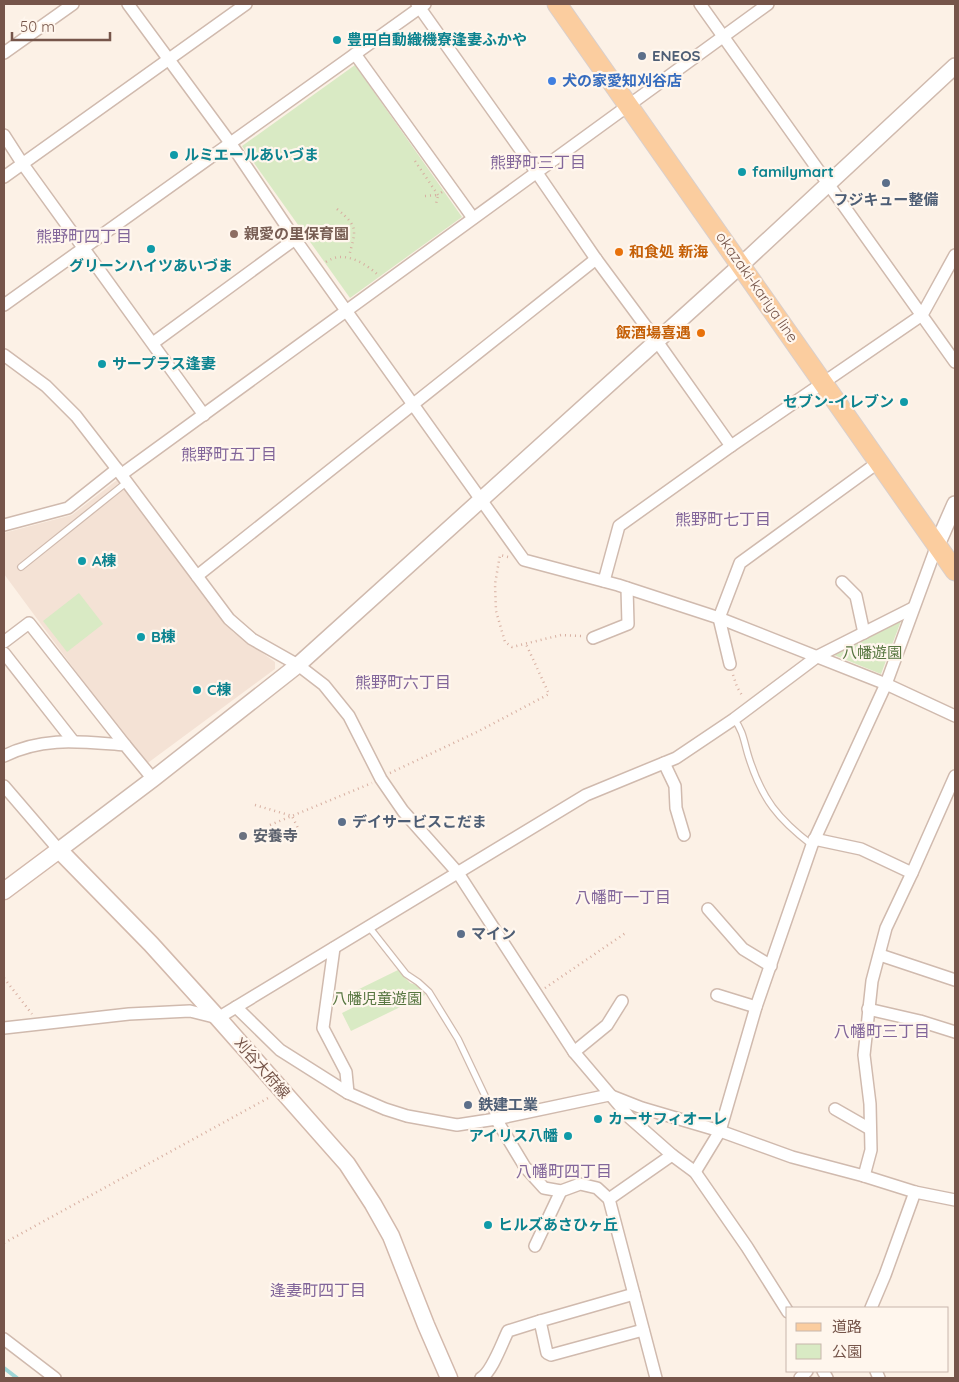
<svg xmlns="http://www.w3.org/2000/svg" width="959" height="1382" viewBox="0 0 959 1382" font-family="Quicksand,'Noto Sans JP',sans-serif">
<rect width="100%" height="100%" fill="#fcf1e6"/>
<polygon fill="#f4e2d5" points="117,480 233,632 275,662 275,669 145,765 4,574 4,533 72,515"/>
<g fill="#d9eac4">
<polygon points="355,65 462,217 350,298 242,146"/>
<polygon points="79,593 103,624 67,652 43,621"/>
<polygon points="901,621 881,674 834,655"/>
<polygon points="398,970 410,983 420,986 425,995 351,1031 342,1013 356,1006 349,994"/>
</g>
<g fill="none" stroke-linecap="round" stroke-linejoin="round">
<polyline stroke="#a0d7d8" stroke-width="4" points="4,1368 17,1378"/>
<g stroke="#d0baae" stroke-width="8">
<g id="service">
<polyline points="21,567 127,482"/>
<path d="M734,719c10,13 10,24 15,39 13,41 29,61 63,87"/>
<polyline points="369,927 406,974 418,982 429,992 458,1039 496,1119"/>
</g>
</g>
<g stroke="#d0baae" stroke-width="14">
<g id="minor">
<polyline points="128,4 231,144 295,239 524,560 618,585 719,618 886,684 937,545"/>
<polyline points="417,4 537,173 596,259 656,340 731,446"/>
<polyline points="700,4 955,362"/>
<polyline points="4,53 73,4"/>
<polyline points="355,54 473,218"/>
<polyline points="4,135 22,163 204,415"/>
<polyline points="4,177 246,4"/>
<polyline points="4,305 425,4"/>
<polyline points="153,343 295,239"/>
<polyline points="4,355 46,386 76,416 117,469 229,619 252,639 298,665 324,685 349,716 381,779 403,811 458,873 574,1052 630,1118 672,1155 695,1172 747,1247 788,1312"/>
<polyline points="122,474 768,4"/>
<polyline points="4,525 68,508 117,469"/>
<polyline points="197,576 596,259"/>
<polyline points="604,581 619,526 731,446 922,315 955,255"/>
<polyline points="842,582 856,596 864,633"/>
<polyline points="593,638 628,624 627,588"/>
<polyline points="4,642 29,623 125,745"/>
<polyline points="4,653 73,741"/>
<polyline points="730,664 719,618 740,563 880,461"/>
<path d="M4,756c40,-20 78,-14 121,-11l28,34"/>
<polyline points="664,763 675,786 676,808 684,835"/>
<polyline points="4,786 59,850"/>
<polyline points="814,839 861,849 912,873"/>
<polyline points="708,909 743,949 771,966"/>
<polyline points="334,948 323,1028 346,1072 348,1093"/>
<polyline points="880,955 955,980"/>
<polyline points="717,995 756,1007"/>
<polyline points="236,1007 280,1050 348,1093 385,1109 407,1116 457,1125 496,1119 609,1095 642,1108 720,1131 792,1157 864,1176 915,1192 955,1200"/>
<polyline points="868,1009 920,1021 955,1032"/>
<polyline points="4,1028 129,1014 190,1011 218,1018 586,795 676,758 734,719 818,656 913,608"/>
<polyline points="574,1052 607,1025 622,1001"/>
<polyline points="835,1109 870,1129"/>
<polyline points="496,1119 525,1167 544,1188 561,1191 580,1184 597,1188 609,1199 656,1378"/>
<polyline points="695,1172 720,1131 756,1007 812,845 886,684 955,716"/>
<polyline points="864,1176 871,1150 870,1104 864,1055 872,981 886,928 912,873 955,776"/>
<polyline points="609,1199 672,1155"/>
<polyline points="535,1246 561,1191"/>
<polyline points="634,1294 540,1321 547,1353 551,1355 643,1330"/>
<polyline points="871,1308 885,1275 915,1192"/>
<polyline points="4,1339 55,1378"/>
<polyline points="823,1371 827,1378"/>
<polyline points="876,1371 879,1378"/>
<path d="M481,1378c11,-6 21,-35 27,-47l32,-10"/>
<polyline points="800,1378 807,1371"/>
</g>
</g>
<g stroke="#d0baae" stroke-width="18">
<g id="tertiary">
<polyline points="937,545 955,504"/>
<polyline points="59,850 153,779 298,665 741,265 955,66"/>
</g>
</g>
<g stroke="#d3b9ac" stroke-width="19">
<polyline id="secondary" points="4,891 59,850 151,944 218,1018 347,1164 373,1204 391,1236 426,1325 449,1378"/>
</g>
<g stroke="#d9cfcc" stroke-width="21">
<polyline id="primary" points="557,4 955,571"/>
</g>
<g stroke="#d7afa1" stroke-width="2.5" stroke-dasharray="1 4" stroke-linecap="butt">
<polyline points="415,161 438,195 442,192"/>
<polyline points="425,196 438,195 436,204"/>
<path d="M337,209c23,19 18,21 12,48"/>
<path d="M326,262c17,-12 38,0 52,13"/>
<polyline points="508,557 500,555 495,584 496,611 505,642 512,647 561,635 582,636"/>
<polyline points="733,675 737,687 743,697"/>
<polyline points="390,773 479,731 549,694 526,644"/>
<polyline points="255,805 292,816 299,830"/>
<polyline points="270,825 372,783"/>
<polyline points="4,978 32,1014"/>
<polyline points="545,988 627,932"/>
<polyline points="4,1243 270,1097"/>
</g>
<use href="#service" stroke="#fff" stroke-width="5.5"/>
<use href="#minor" stroke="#fff" stroke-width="11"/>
<use href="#tertiary" stroke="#fff" stroke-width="15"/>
<use href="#secondary" stroke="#fff" stroke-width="16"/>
<use href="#primary" stroke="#fbcd9f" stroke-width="19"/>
</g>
<g fill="#0f9aa8" stroke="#fff6ed" stroke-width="2">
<circle cx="337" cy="40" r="5"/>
<circle cx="174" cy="155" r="5"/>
<circle cx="742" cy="172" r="5"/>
<circle cx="151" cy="249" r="5"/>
<circle cx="102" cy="364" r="5"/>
<circle cx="904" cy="402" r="5"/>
<circle cx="82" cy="561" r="5"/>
<circle cx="141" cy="637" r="5"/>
<circle cx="197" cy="690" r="5"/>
<circle cx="598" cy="1119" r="5"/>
<circle cx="568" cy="1136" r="5"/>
<circle cx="488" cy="1225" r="5"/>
</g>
<g fill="#5c6f8a" stroke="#fff6ed" stroke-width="2">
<circle cx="642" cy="56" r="5"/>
<circle cx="886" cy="183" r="5"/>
<circle cx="342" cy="822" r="5"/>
<circle cx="461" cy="934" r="5"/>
<circle cx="468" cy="1105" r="5"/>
</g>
<circle fill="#3f7fe0" stroke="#fff6ed" stroke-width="2" cx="552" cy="81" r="5"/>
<circle fill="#8d6e63" stroke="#fff6ed" stroke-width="2" cx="234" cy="234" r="5"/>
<g fill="#e8710a" stroke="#fff6ed" stroke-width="2">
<circle cx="619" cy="252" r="5"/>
<circle cx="701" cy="333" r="5"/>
</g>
<circle fill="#6b7280" stroke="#fff6ed" stroke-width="2" cx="243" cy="836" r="5"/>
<g text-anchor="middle" stroke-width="4.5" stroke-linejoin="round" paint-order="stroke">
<g font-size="15" font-weight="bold" fill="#0d838f" stroke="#fff6ed" text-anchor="start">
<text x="347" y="45">豊田自動織機寮逢妻ふかや</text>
<text x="184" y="160">ルミエールあいづま</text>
<text x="752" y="177">familymart</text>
<text x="151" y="271" text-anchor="middle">グリーンハイツあいづま</text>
<text x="112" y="369">サープラス逢妻</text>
<text x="894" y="407" text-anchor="end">セブン-イレブン</text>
<text x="92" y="566">A棟</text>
<text x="151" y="642">B棟</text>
<text x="207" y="695">C棟</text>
<text x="608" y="1124">カーサフィオーレ</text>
<text x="558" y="1141" text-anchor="end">アイリス八幡</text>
<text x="498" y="1230">ヒルズあさひヶ丘</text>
</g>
<g font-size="15" font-weight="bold" fill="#4e5e75" stroke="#fff6ed" text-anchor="start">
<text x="652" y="61">ENEOS</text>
<text x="886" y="205" text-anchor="middle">フジキュー整備</text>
<text x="352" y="827">デイサービスこだま</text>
<text x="471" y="939">マイン</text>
<text x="478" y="1110">鉄建工業</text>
</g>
<g font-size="15" font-weight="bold" fill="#366cbe" stroke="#fff6ed" text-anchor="start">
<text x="562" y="86">犬の家愛知刈谷店</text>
</g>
<g font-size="15" font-weight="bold" fill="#785e54" stroke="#fff6ed" text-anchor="start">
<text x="244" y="239">親愛の里保育園</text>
</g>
<g font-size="15" font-weight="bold" fill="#c56008" stroke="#fff6ed" text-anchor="start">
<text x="629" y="257">和食処 新海</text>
<text x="691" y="338" text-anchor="end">飯酒場喜遇</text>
</g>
<g font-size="15" fill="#76554a" stroke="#fff6ed">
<text transform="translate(757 287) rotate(55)" y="5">okazaki-kariya line</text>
<text transform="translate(262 1068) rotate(49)" y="5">刈谷大府線</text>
</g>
<g font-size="15" fill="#577640" stroke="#fff6ed">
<text x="872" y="658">八幡遊園</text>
<text x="377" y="1004">八幡児童遊園</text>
</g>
<g font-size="15" font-weight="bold" fill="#5b616d" stroke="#fff6ed" text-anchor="start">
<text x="253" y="841">安養寺</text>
</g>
<g font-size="16" fill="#82669a" stroke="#fff6ed">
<text x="538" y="168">熊野町三丁目</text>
<text x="84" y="242">熊野町四丁目</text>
<text x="229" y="460">熊野町五丁目</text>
<text x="723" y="525">熊野町七丁目</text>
<text x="403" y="688">熊野町六丁目</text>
<text x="623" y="903">八幡町一丁目</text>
<text x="882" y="1037">八幡町三丁目</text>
<text x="564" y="1177">八幡町四丁目</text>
<text x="318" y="1296">逢妻町四丁目</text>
</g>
</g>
<rect width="959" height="1382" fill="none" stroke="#76554a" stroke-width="10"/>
<rect x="786" y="1307" width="162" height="65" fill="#fff6ed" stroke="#c8b6ac"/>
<rect x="796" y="1323" width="25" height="8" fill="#fbcd9f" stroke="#c8b6ac"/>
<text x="832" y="1332" font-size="15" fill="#76554a">道路</text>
<rect x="796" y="1344" width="25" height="15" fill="#d9eac4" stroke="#c8b6ac"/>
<text x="832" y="1357" font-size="15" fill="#76554a">公園</text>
<path d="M12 32v8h98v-8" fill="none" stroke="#76554a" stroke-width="2.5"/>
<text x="20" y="32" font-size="15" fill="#76554a" stroke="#fff6ed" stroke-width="4" paint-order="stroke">50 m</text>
</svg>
